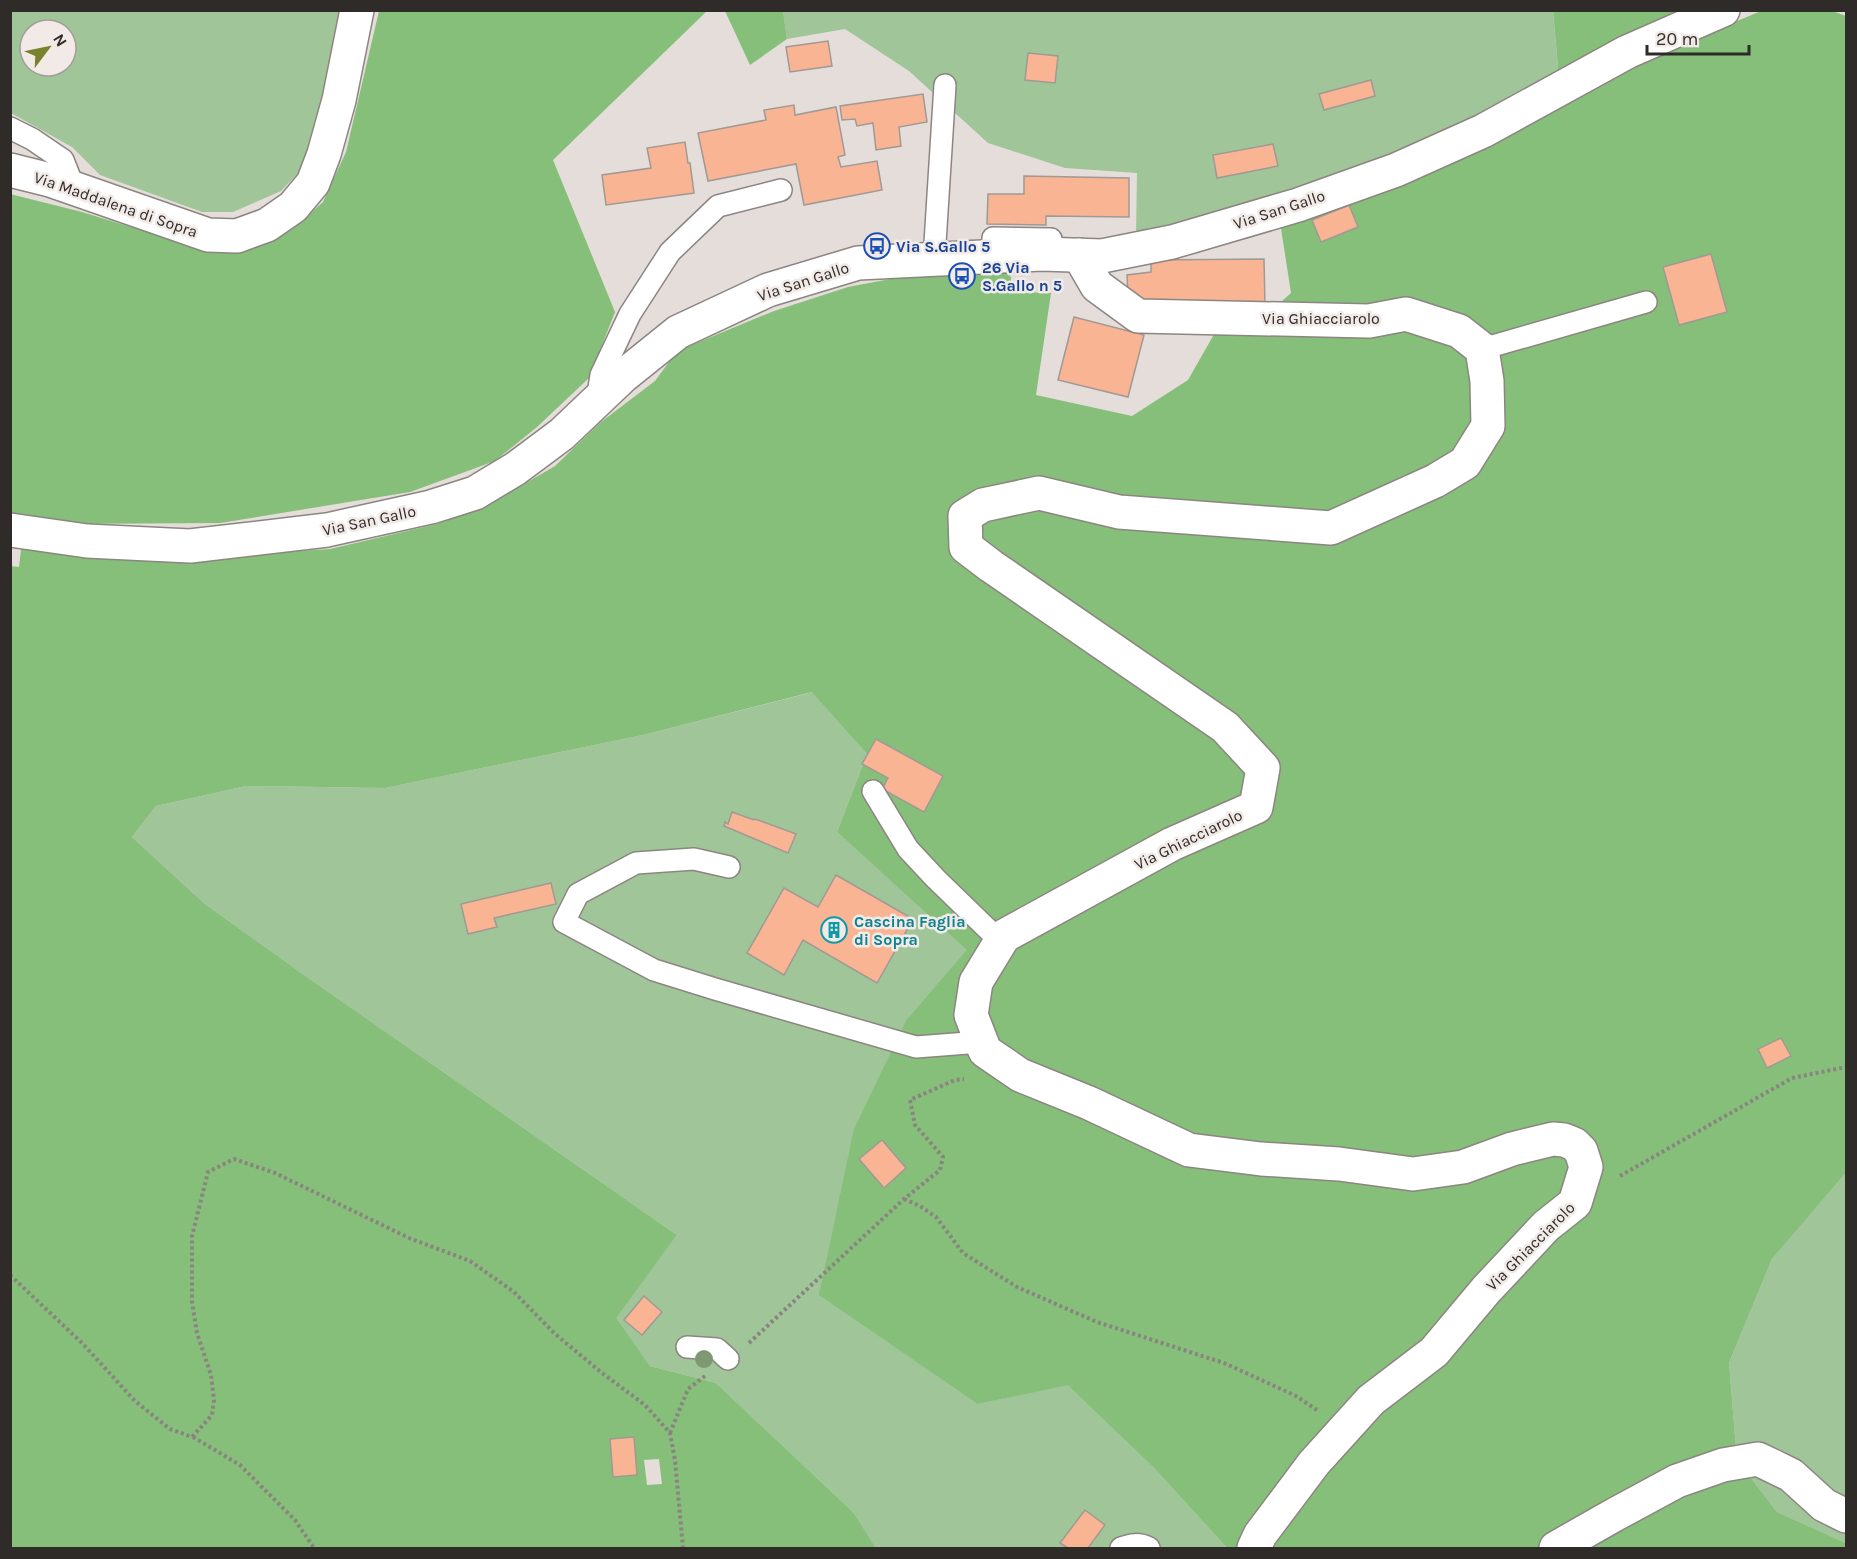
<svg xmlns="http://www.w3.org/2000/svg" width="1857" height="1559" viewBox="0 0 1857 1559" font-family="Karla,sans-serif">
<rect width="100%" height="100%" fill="#e5ddd9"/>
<g fill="#a0c598" fill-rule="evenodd">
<path d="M11,11h328l-14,85 -15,54 -12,23 -17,18 -48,21h-31l-102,-37 -28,-28 -61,-34zM30,30h36v36h-36z"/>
<polygon points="783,11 1553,11 1559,79 1421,155 1136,239 1137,173 1065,168 988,143 909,71 845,29 787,39"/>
<polygon points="813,692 867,754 837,832 968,950 907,1019 978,1404 1068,1384 1155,1469 1227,1548 876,1548 854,1513 716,1383 650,1366 615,1318 677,1235 307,977 205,904 132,837 156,806 246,786 385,788 643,735"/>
<polygon points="1845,1172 1846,1172 1846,1543 1777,1512 1737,1460 1729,1363 1772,1259"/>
</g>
<g fill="#85bf79" fill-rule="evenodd">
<polygon points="1553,10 1681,11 1559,79"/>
<polygon points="379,11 707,11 553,160 615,312 589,378 537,427 495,461 410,492 220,523 59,524 11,514 10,194 82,212 209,251 272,240 296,226 323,202 346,152"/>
<polygon points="725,11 783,11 787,39 750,65"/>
<path d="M1761,11h71l14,5v1156l-74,87 -43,104 8,97 40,52 69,31v5h-619l-72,-79 -87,-84 -90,19 -159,-109 35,-166 53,-110 60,-69 -130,-118 30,-78 -55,-62 -169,43 -258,53 -139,-2 -90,20 -24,31 73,67 102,73 370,258 -61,83 34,48 66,17 138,130 22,35h-865l-1,-982 9,1 3,-26 182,16 126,-8 107,-25 46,-16 72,-42 46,-44 54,-41 22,-30 97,-40 74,-24 111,-21 51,7 3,19 38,1 -15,102 96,21 56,-36 29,-51 47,-12 27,-24 -11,-71 285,-129zM659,1459l3,25 -15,1 -3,-25z"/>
</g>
<g fill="#f9b593" stroke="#a09995" stroke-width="1.5">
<polygon points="828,41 832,66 790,72 786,47"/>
<polygon points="1028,53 1058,56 1055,83 1025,80"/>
<polygon points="1371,80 1375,96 1324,110 1319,94"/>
<polygon points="923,94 927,122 899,127 901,146 876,150 873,123 857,126 855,119 842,120 840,106"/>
<polygon points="794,105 795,115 836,107 845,155 838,157 841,167 877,161 882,190 804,205 796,164 708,181 698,133 766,120 764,110"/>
<polygon points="685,142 688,163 690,163 694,193 606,205 602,175 651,168 647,148"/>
<polygon points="1273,144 1278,166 1217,178 1213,155"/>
<polygon points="1024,176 1129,178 1129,217 1046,216 1046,225 987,224 988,194 1024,194"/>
<polygon points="1349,205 1358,227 1321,242 1312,220"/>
<polygon points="1711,254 1727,312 1679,325 1663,267"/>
<polygon points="1264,259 1265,306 1139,306 1128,294 1127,275 1151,272 1151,260"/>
<polygon points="1074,317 1144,335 1128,397 1058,380"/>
<polygon points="876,739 943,776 924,812 882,789 888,778 862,764"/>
<polygon points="732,812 754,820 755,819 796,834 788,853 724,826 725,822 728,824"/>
<polygon points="836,875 913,919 877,983 803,940 784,975 747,953 784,888 818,907"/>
<polygon points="551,883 556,904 494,918 497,927 468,934 461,904"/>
<polygon points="1781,1038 1791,1056 1767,1068 1758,1049"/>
<polygon points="882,1140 906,1168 884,1188 859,1159"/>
<polygon points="644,1296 662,1312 642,1335 624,1320"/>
<polygon points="634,1437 637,1475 613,1477 610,1439"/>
<polygon points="1085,1510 1105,1525 1088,1548 1068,1548 1060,1543"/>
</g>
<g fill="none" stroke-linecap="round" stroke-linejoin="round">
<g stroke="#8c8581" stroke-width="24">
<g id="lane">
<polyline points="10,128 32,139 63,160 74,188"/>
<polyline points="993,238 1051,239"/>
<polyline points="934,259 945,85"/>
<polyline points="1482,349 1646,302"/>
<polyline points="597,401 601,375 630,314 670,252 718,206 781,190"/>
<polyline points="873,791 908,849 936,879 1001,942"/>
<polyline points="729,867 694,859 636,863 578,894 564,922 654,970 715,989 916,1047 981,1042"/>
<polyline points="687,1347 717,1349 728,1359"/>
<path d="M1121,1548c10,-4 18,-5 28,0"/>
</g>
</g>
<g stroke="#8c8581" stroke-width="36">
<g id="street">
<polyline points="10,170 50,180 208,235 237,236 267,225 293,207 313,183 324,154 339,100 357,10"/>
<polyline points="1079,255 1097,286 1138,316 1369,321 1406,314 1459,331 1482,349 1487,381 1488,426 1465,463 1435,481 1331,528 1119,512 1039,493 983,505 965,516 966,547 991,566 1225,727 1263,768 1256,807 1172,844 1004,936 976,982 971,1015 985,1051 1020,1075 1089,1103 1189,1150 1261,1159 1339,1164 1413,1174 1463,1167 1512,1149 1553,1139 1564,1140 1574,1144 1581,1151 1586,1167 1575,1203 1546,1226 1486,1290 1434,1352 1371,1400 1314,1463 1260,1535 1254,1548"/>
<polyline points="1556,1548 1614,1515 1677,1481 1723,1465 1758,1459 1791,1475 1824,1505 1846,1516"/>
</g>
</g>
<g stroke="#8c8581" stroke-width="36">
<polyline id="secondary" points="10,530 87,541 190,546 327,530 431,507 475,493 515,469 562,434 622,377 678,332 768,290 858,263 1042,254 1102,256 1172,242 1298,205 1396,170 1483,131 1627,52 1723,10"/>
</g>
<g stroke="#8a8481" stroke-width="4" stroke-dasharray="3 3" stroke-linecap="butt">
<polyline points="1620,1176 1792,1078 1846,1067"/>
<polyline points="904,1199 920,1206 936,1217 963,1253 1017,1287 1097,1322 1224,1363 1296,1396 1317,1410"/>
<polyline points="10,1275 82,1343 135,1401 170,1429 192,1437 212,1415 214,1400 211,1375 197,1333 192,1302 192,1236 208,1172 234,1159 275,1173 409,1238 470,1261 514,1292 554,1333 602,1373 645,1405 670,1433 675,1460 683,1548"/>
<polyline points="749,1343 904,1199 940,1170 943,1157 915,1125 910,1100 955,1080 964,1079"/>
<polyline points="670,1433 688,1389 705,1376"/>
<polyline points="193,1437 240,1465 295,1520 314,1548"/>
</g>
<use href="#lane" stroke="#fff" stroke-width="21"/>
<use href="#street" stroke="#fff" stroke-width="33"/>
<use href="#secondary" stroke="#fff" stroke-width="33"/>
</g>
<circle fill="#7e9872" cx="704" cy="1359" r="9"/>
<defs>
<g id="bus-ring" transform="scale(1.35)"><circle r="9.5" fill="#f2eae7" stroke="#1a4fb4" stroke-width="1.5"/><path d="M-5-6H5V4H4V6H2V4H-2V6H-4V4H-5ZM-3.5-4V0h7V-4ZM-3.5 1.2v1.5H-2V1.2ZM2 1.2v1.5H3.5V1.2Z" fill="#1a4fb4"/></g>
<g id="building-ring" transform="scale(1.35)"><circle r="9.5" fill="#f2eae7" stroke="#0f9aa8" stroke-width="1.5"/><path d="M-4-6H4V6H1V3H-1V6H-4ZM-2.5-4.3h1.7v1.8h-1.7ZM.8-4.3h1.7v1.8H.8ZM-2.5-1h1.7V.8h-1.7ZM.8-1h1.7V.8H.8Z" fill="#0f9aa8"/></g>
</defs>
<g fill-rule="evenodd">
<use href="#bus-ring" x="877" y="246"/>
<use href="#bus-ring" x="962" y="276"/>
<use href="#building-ring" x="834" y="930"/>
</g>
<g text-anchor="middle" stroke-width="5" stroke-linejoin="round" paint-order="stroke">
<g font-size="16" fill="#2e2b29" stroke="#f2eae7">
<text transform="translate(116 204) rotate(19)" y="6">Via Maddalena di Sopra</text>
<text transform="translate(1279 209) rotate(-18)" y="6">Via San Gallo</text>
<text transform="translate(803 281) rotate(-18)" y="6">Via San Gallo</text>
<text x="1321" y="324">Via Ghiacciarolo</text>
<text transform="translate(369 520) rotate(-12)" y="6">Via San Gallo</text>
<text transform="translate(1188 839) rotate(-26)" y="6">Via Ghiacciarolo</text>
<text transform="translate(1530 1246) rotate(-45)" y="6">Via Ghiacciarolo</text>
</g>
<g font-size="16" font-weight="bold" fill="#164399" stroke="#f2eae7" text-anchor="start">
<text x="896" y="252">Via S.Gallo 5</text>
<text x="982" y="273">26 Via<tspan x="982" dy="18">S.Gallo n 5</tspan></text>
</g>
<g font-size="16" font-weight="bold" fill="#0d838f" stroke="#f2eae7" text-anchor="start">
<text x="854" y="927">Cascina Faglia<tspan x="854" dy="18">di Sopra</tspan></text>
</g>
</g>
<rect width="1857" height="1559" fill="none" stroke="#2e2b29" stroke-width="24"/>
<g transform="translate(48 48) rotate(58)"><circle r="28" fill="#f2eae7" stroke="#a49e9b" stroke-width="1.5"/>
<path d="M0-4.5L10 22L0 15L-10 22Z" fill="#79822d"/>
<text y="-9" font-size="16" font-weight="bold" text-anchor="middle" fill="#2e2b29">N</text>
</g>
<path d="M1647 45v9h102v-9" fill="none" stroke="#2e2b29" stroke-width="3"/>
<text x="1656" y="45" font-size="18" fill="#2e2b29" stroke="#f2eae7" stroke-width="4.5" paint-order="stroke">20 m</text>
</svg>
